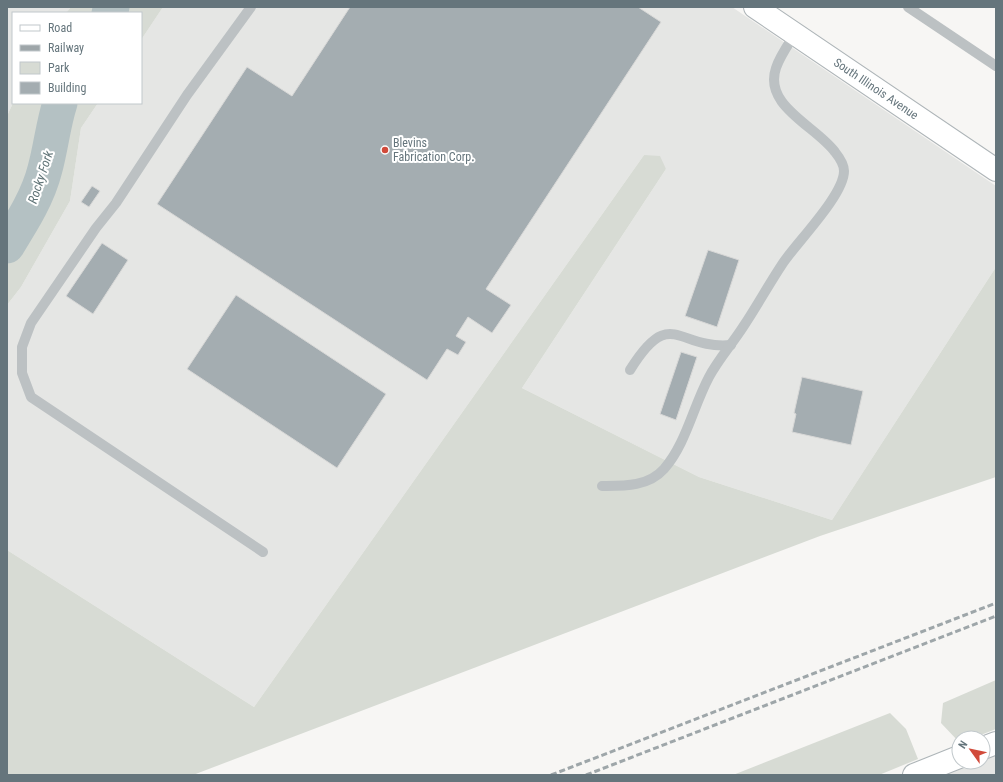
<svg xmlns="http://www.w3.org/2000/svg" width="1003" height="782" viewBox="0 0 1003 782" font-family="'Roboto Condensed',sans-serif">
<rect width="100%" height="100%" fill="#f7f6f4"/>
<g fill="#e5e6e4">
<polygon points="7,7 71,7 66,13 13,13 13,103 7,116"/>
<polygon points="163,7 732,7 996,186 996,267 832,520 699,477 522,388 666,169 644,155 254,707 7,550 7,305 21,287 70,201 81,128 98,103 141,103 141,40"/>
<polygon points="996,755 996,775 944,775 979,762 983,762 983,760"/>
</g>
<g fill="#d7dbd4">
<polygon points="71,7 163,7 141,40 141,13 66,13"/>
<polygon points="13,103 98,103 81,128 70,201 21,287 7,305 7,116"/>
<polygon points="644,155 660,156 666,169 522,388 699,477 832,520 996,267 996,477 820,536 193,775 7,775 7,550 254,707"/>
<polygon points="996,680 996,729 973,738 959,738 959,742 941,723 943,703"/>
<polygon points="890,713 906,729 918,759 879,775 733,775"/>
</g>
<g fill="none" stroke-linecap="round" stroke-linejoin="round">
<g stroke="#b4c1c3" stroke-width="35">
<polyline points="109,13 112,7"/>
<path d="M7,246c15,-24 31,-49 38,-77 6,-22 8,-44 15,-66"/>
</g>
</g>
<g fill="#a4adb1" stroke="#d8d8d7">
<polygon points="350,7 638,7 661,22 486,289 511,305 492,333 468,317 456,336 466,342 458,355 447,349 427,380 157,204 247,67 292,96"/>
<polygon points="92,186 100,191 89,207 81,202"/>
<polygon points="102,243 128,260 93,314 66,296"/>
<polygon points="708,250 739,260 717,327 685,316"/>
<polygon points="236,295 386,394 337,468 187,369"/>
<polygon points="681,352 697,357 676,420 660,414"/>
<polygon points="802,377 863,391 851,445 792,432 796,414 794,413"/>
</g>
<g fill="none" stroke-linecap="round" stroke-linejoin="round">
<g stroke="#aeb5b8" stroke-width="24">
<g id="secondary">
<path id="s1" d="M755,7l241,163"/>
<polyline points="983,748 996,743"/>
<polyline points="914,775 959,757"/>
</g>
</g>
<g stroke="#bcc1c3" stroke-width="10">
<polyline points="251,7 187,95 116,203 96,228 31,323 22,347 22,373 31,397 263,552"/>
<polyline points="908,7 996,66"/>
<path d="M630,370c41,-66 47,-20 101,-25"/>
<path d="M602,486c21,0 46,1 62,-17 22,-25 29,-62 45,-92 9,-17 23,-33 34,-50 14,-21 26,-43 40,-64 15,-22 61,-68 61,-92 0,-7 -5,-14 -9,-19 -19,-26 -72,-46 -59,-84 4,-12 12,-23 19,-34"/>
</g>
<use href="#secondary" stroke="#fff" stroke-width="22"/>
<g stroke="#9ea6a9" stroke-width="3" stroke-dasharray="6 3" stroke-linecap="butt">
<polyline points="551,775 996,603"/>
<polyline points="586,775 996,616"/>
</g>
</g>
<circle fill="#d14a3a" stroke="#fff" stroke-width="1.5" cx="385" cy="150" r="4"/>
<g text-anchor="middle" stroke-width="4" stroke-linejoin="round" paint-order="stroke">
<g font-size="12" fill="#65757c" stroke="#fff">
<text dy="4" stroke="none"><textPath href="#s1" startOffset="146">South Illinois Avenue</textPath></text>
</g>
<g font-size="12" fill="#65757c" stroke="#fff" text-anchor="start">
<text x="393" y="147">Blevins<tspan x="393" dy="14">Fabrication Corp.</tspan></text>
</g>
<g font-size="13" font-style="italic" fill="#607477" stroke="#fff">
<text transform="translate(40 177) rotate(-72)" y="5">Rocky Fork</text>
</g>
</g>
<rect width="1003" height="782" fill="none" stroke="#65757c" stroke-width="16"/>
<rect x="12" y="12" width="130" height="92" fill="#ffffff" stroke="#c1c8cb"/>
<rect x="20" y="25" width="20" height="6" fill="#ffffff" stroke="#c1c8cb"/>
<text x="48" y="32" font-size="12" fill="#65757c">Road</text>
<rect x="20" y="45" width="20" height="6" fill="#9ea6a9" stroke="#c1c8cb"/>
<text x="48" y="52" font-size="12" fill="#65757c">Railway</text>
<rect x="20" y="62" width="20" height="12" fill="#d7dbd4" stroke="#c1c8cb"/>
<text x="48" y="72" font-size="12" fill="#65757c">Park</text>
<rect x="20" y="82" width="20" height="12" fill="#a4adb1" stroke="#c1c8cb"/>
<text x="48" y="92" font-size="12" fill="#65757c">Building</text>
<g transform="translate(971 750) rotate(303)"><circle r="19" fill="#ffffff" stroke="#c1c8cb"/>
<path d="M0-3L7 15L0 10L-7 15Z" fill="#d14a3a"/>
<text y="-6" font-size="11" font-weight="bold" text-anchor="middle" fill="#65757c">N</text>
</g>
</svg>
